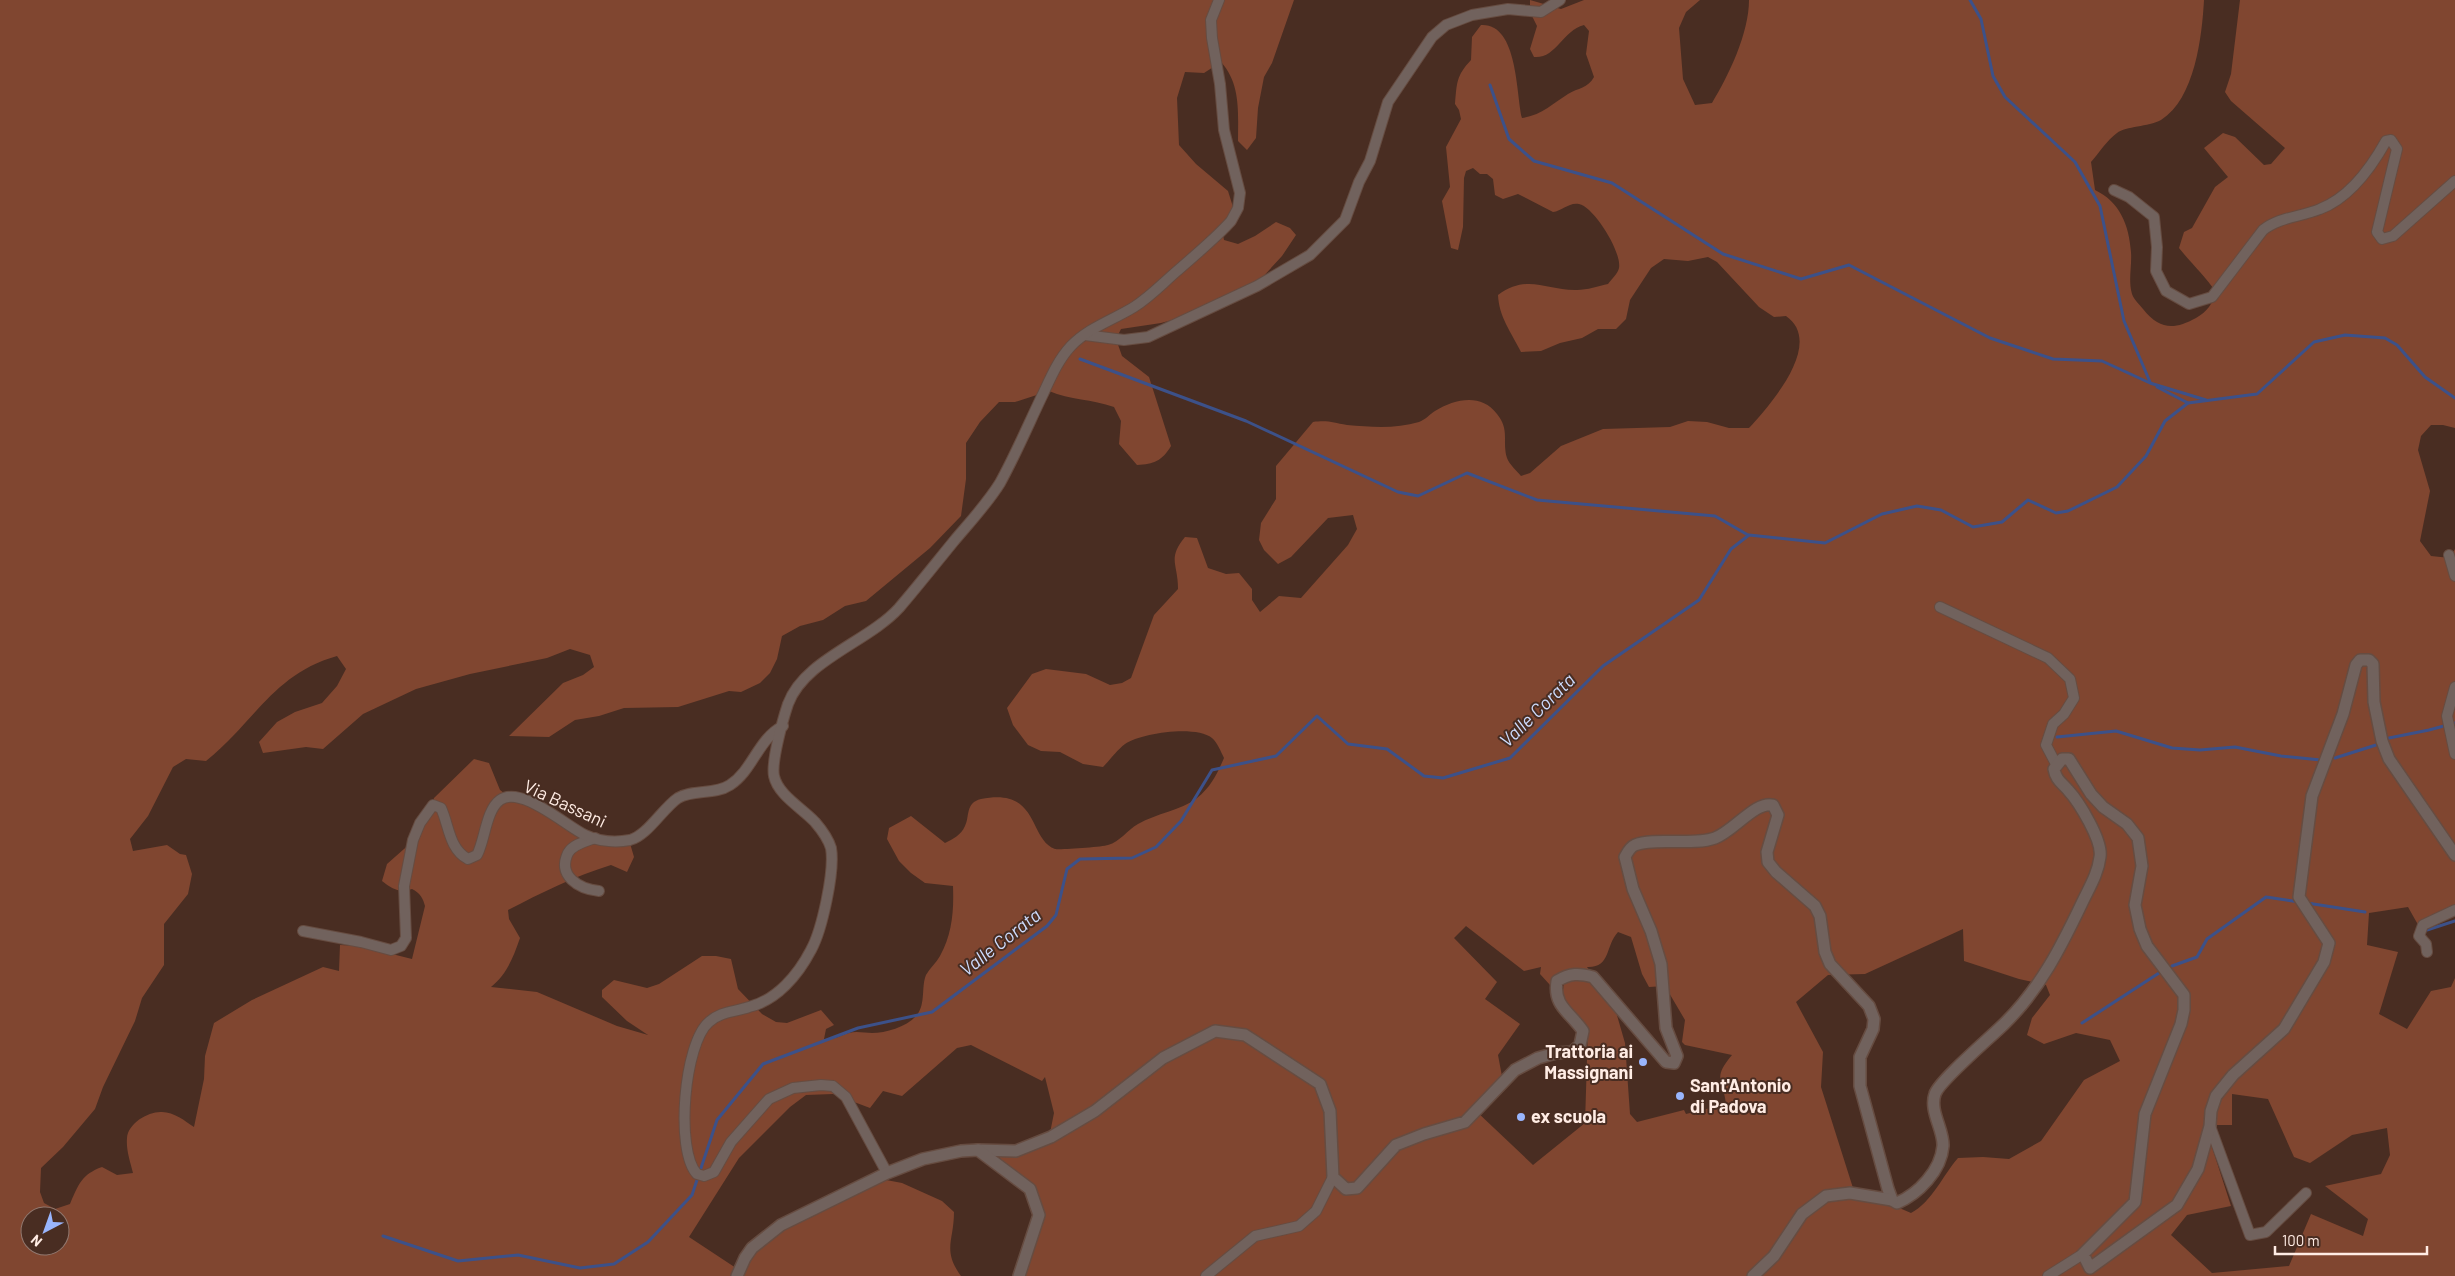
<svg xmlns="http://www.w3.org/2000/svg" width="2455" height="1276" viewBox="0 0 2455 1276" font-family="Barlow,sans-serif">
<rect width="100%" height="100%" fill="#492d22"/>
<path fill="#804630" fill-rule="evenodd" d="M0,0h1294l-22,63 -8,14 -6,31 -2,30 -9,12 -9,-9c0,-28 3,-57 -17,-79l-17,11 -19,-1 -8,26 2,47 17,19 32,27 5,16 -10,28 1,5 14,4 17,-8 21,-14 14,6 6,7 -14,21 -22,24 -73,36 -26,7 -40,6 -5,10 6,17 27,21 22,69c-9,15 -17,18 -34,19l-18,-21 2,-23 -7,-14c-22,-8 -44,-7 -65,-16l-34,11h-16l-19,20 -14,21v36l-5,37 -31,32 -64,53 -21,5 -22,14 -23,6 -18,10 -5,23 -7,14 -10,10 -19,9 -12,-1 -51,16 -54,1 -25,8 -24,4 -26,17 -40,-1 54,-53 20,-8 11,-8 -4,-12 -20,-6 -23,9 -77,16 -54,15 -53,25 -40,35 -17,-2 -43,6 -4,-11 18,-20 18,-10 27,-9 15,-17 9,-17 -9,-13c-64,18 -83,67 -131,105l-20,-2 -13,8 -25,49 -18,23 3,12 34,-6 13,9 6,1 6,19 -4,20 -24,30v41l-22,33 -7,23 -32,66 -8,22 -32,38 -22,21 -1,24 4,11 11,6 15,-5c8,-19 12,-30 32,-37l15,8 16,-2c-3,-12 -7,-23 -6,-35 1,-15 22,-27 35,-26 12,0 23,9 32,15l10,-48 1,-23 9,-33 38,-23 71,-33 16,4 1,-26 20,1 52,13 13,-53c-2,-8 -5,-13 -13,-17 -13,4 -20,0 -30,-8l5,-17 34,-30 13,-36 40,-39 15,4 11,27 16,12 44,13 28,19 41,6 5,17 -7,15 -16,-7c-36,11 -70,28 -103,45l1,9 11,19c-7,20 -13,36 -29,49l46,5 80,34 31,9 -21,-14 -25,-24v-7l12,-10 33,8 12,-4 43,-28h14l15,3 7,30 24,25 14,8 11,1 34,-13 13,15 -8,4 -2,10c14,0 14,-3 25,-6 7,-2 16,0 23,0 14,0 35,-6 45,-18 9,-12 4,-28 9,-40 4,-7 10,-12 14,-19 12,-22 14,-44 13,-70l-28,-3 -14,-10 -12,-12 -12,-22 2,-11 22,-12 34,27c8,-4 16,-8 20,-17 5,-10 0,-23 16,-27 59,-12 47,40 74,50 5,1 47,-2 53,-4 12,-3 19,-15 30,-21 19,-11 42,-13 59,-26 14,-11 20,-24 27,-40 -3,-6 -7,-16 -12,-20 -16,-13 -71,-5 -87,6 -8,6 -15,16 -22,23l-20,-3 -23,-12 -19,-1 -13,-6 -15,-20 -6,-17 25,-34 14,-5 40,5 24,11 12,-2 9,-5 23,-63 24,-26c0,-26 -11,-30 7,-52l12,1 11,30 18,6 13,-1 13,16v11l8,12 19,-16 22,2 47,-53 9,-16 -4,-14 -25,3 -37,39 -13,7 -14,-14 -5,-10 2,-17 15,-24v-33l37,-44c16,-2 20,1 34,3 24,2 49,4 72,-3 6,-2 11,-8 16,-11 20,-12 46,-18 62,3 13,16 5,27 10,44 2,6 10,13 14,18l9,-3 31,-27 42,-17 67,-2 18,-6 19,1 22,6h20c21,-23 76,-85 37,-112l-12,1 -15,-10 -42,-45 -9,-5 -20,4 -24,-2 -13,9 -21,32 -4,19 -10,10h-18l-16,9 -22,5 -19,8 -20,1c-10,-20 -22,-35 -23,-57 30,-22 49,-4 79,-5 10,0 22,-4 31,-6 4,-5 10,-11 11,-16 3,-16 -25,-61 -40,-64 -10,-2 -17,7 -26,8l-35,-18 -15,5 -8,-4 -2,-16 -6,-5h-7l-7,-6 -7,3 -2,7 -1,49 -5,23 -7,-2 -9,-47 8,-14 -4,-40 15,-28 -2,-9 -4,-6c2,-21 1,-28 16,-44l1,-23 9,-12c37,-2 35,68 41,93 20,-3 30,-14 46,-24 10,-6 20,-6 26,-17l-8,-23 3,-23 -5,-6c-22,6 -28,34 -50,32l-4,-8 7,-23 -7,-14v-12l31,9 23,-9h116l-14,12 -7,16 4,51 12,26 17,-2c17,-28 37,-70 37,-103h455c-2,36 -9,99 -43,120 -13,7 -35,6 -44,13 -10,7 -18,20 -26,29l4,28c25,12 34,35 36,62 1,15 -3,28 1,42 2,6 8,11 11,15 17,21 31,21 53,9 11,-6 17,-15 20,-26 -11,-16 -25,-29 -37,-44l5,-16 8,-4 23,-41 13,-10 -24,-29 19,-15 12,4 29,28 7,-1 14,-16 -54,-47 -6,-9 6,-18 9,-74h215v428l-12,-3h-12l-10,11 -3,14 12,41 -10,50 11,15 19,2 5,-9v364l-34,17 -13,-23 -39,6 -2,32 31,7 -19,62 28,15 24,-38 20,-4 4,-9v298h-1434l21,-58 -5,-28 -21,-13 -17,-20 30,-12 19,-2 6,-30 -9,-36 -3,4 -71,-36 -14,3 -55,48 -19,-5 -13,17 -37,-14 -27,1 -16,12 -51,51 -50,79 47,31 41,-39 33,-11 71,-39 21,4 40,18 12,11c0,29 -12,38 7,64h-961zM1466,926l58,45 17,-4 -1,7 10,11 14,-3 -2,17 26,28 -3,96 -52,42 -57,-54 28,-24 -6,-32 22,-31 -35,-25 12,-17 -43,-44zM1963,929l1,32 55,18 27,6 4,10 -18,23 -5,17 17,9 32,-11 34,7 10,21 -36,19 -43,61 -32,18 -26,-2 -25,1c-15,17 -26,44 -47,55l-58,-25 -32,-101 2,-35 -27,-50 32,-27 37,-1zM1618,932l13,5 11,37 7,13 16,-1 20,34 -3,22 3,3 47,10c-20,24 -9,23 -6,49l-40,10 -2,-4 -47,12 -7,-8 -5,-71 -11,-38 -27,-38c24,1 18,-21 31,-35zM2232,1094l36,5 26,58 16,6 42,-28 35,-7 3,27 -9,19 -56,12 43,33 -5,17 -52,-22 -22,52 -77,7 -41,-38 16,-20 44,-9 -20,-62 4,-19h17zM30,1216h30v30h-30z"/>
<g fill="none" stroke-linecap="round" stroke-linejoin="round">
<g stroke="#3c5189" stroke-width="3">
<polyline points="1970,0 1981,19 1993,76 2005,97 2075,162 2100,206 2124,321 2150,382"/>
<polyline points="1490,85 1509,139 1534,161 1612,183 1723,254 1801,279 1849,265 1990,338 2053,359 2102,361 2150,383 2206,400"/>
<polyline points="1080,359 1246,421 1398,492 1418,496 1467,473 1537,500 1715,516 1748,535"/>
<polyline points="2157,387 2188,403"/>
<polyline points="2057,737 2116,731 2172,748 2200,750 2235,747 2281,756 2321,760"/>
<polyline points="2389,738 2429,730 2455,723"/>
<polyline points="2335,758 2376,745"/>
<polyline points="2307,903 2365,912"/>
<polyline points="2427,930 2455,921"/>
<polyline points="2172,966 2197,957 2207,939 2266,897 2299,902"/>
<polyline points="2082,1023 2159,973"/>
<polyline points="383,1236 458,1261 518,1255 580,1268 614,1264 648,1242 692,1195 717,1120 763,1064 858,1028 932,1012 1047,926 1056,915 1067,869 1080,859 1132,858 1156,847 1181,821 1212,770 1276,756 1317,716 1348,744 1387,749 1424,776 1443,778 1510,758 1603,666 1699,600 1731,549 1749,535 1825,543 1882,514 1917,506 1941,510 1973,527 2002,522 2028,500 2056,513 2068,511 2117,487 2146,456 2165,421 2188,403 2257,394 2314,342 2345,335 2385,338 2397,345 2425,377 2455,398"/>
</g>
<g stroke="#664c41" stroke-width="12">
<g id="minor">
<path d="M2114,190l15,7 25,20 3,30 -1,24 10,20 23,13 23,-7 51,-67c16,-13 38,-13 57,-21 29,-11 51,-41 66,-68l5,-1 6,9 -20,83 5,7 11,-3 62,-55"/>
<polyline points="1085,335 1124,340 1148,337 1257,286 1310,255 1345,220 1359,182 1370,161 1388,102 1432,37 1446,25 1472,15 1508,9 1541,12 1560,0"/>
<polyline points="2449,555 2455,576"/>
<polyline points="1940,607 2048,658 2070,679 2074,698 2064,714 2053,724 2046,745 2056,764"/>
<polyline points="2455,687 2447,716 2455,754"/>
<path d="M595,838c-8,3 -22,6 -27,15 -11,23 11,36 31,38"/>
<path d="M303,931l58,11 30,8 10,-4 5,-8 -2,-52 9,-46 7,-17 13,-18 8,3c8,17 8,41 27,51l9,-4c8,-15 9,-45 23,-55 21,-15 66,26 85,35 13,6 30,8 45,5 17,-4 33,-32 48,-42 15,-9 37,-3 52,-13 23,-15 28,-46 53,-59"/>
<polyline points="2427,952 2426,944 2419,936 2423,925 2455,910"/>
<polyline points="2210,1126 2250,1235 2266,1232 2306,1193"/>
<path d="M887,1173l-41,-76 -13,-11 -12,-1 -28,3 -24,11 -38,43 -17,30 -10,4 -7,-2c-22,-23 -13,-131 12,-152 12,-11 26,-10 40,-15 28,-7 49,-32 62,-57 11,-20 24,-79 20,-102 -3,-10 -10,-19 -16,-26 -13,-14 -37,-27 -41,-46 -3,-14 9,-57 14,-72 16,-44 80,-62 111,-96 19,-22 37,-45 55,-67 16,-19 33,-37 46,-58 16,-29 29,-60 43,-89 8,-17 15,-34 28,-48 17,-18 42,-26 63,-39 16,-10 29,-24 43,-36 18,-16 38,-32 54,-50l7,-13 2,-15 -16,-63 -4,-46 -8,-46 -1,-18 8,-20"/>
<polyline points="1206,1276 1255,1236 1299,1226 1316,1211 1333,1177"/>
<polyline points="2048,1276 2083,1254"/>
</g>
</g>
<g stroke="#664c41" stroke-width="14">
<g id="tertiary">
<path d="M978,1150l38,1 35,-14 44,-26 68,-53 52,-27 30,4 75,49 10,27 3,66 13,12 11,-1 39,-43 28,-11 41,-12 50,-52 23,-12 18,-5 16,-1 8,-7 3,-14c-13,-19 -30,-25 -26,-50 13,-8 22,-8 36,-4l73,85 8,1 3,-7 -11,-28 -5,-64 -10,-33 -18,-42 -8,-32c2,-4 5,-10 10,-12 19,-8 58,1 80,-7 19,-7 40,-37 58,-33l5,10 -11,37 1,10 8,10 39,34 5,10 5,36 5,12 39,42 5,13 -1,10 -13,28v29l28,103 4,11 5,3c21,-9 44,-32 46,-57 1,-16 -14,-35 -8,-52 4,-13 56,-57 69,-70 36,-35 57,-77 78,-121 7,-15 16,-29 18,-46 3,-16 -21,-55 -32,-67 -7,-8 -12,-10 -14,-21l8,-10h7l22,35 12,13 24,17 11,14 4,28 -7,39 5,24 7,17 37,49v15l-3,14 -36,90 -10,88 -52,52 7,14 87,-63 21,-36 12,-43 1,-15 5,-15 17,-21 51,-46 40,-67 5,-19 -30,-46 13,-101 31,-82 13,-49 4,-5h9l4,4 1,38 8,39 7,18 66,96"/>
<polyline points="737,1276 745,1258 752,1248 781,1225 887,1173 923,1159 961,1151 978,1150 1030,1189 1039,1215 1019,1276"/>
<polyline points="1753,1276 1774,1256 1802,1214 1826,1196 1850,1193 1892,1200"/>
</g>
</g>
<use href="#minor" stroke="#71625d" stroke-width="10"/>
<use href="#tertiary" stroke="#71625d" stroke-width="11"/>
</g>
<g fill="#99b5fd" stroke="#492d22" stroke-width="2">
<circle cx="1643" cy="1062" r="5"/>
<circle cx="1680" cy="1096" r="5"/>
<circle cx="1521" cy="1117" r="5"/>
</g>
<g text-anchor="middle" stroke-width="4" stroke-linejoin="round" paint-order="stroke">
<g font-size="18" fill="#ffece4" stroke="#492d22">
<text transform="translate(565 804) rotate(25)" y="6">Via Bassani</text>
</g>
<g font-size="18" font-weight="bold" fill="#ffece4" stroke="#492d22" text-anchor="start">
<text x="1633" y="1058" text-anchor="end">Trattoria ai<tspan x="1633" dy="21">Massignani</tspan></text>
<text x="1690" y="1092">Sant'Antonio<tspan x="1690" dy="21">di Padova</tspan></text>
<text x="1531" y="1123">ex scuola</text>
</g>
<g font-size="19" font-style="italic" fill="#cddcfe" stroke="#492d22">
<text transform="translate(1537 710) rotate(-44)" y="7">Valle Corata</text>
<text transform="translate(1000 942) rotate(-38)" y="7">Valle Corata</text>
</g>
</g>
<g transform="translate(45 1231) rotate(221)"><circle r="24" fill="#492d22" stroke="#927970"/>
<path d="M0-4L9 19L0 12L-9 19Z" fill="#99b5fd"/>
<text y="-8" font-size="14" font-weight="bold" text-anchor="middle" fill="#ffece4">N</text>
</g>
<path d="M2275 1246v8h152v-8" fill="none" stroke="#ffece4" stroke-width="2.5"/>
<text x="2282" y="1246" font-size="15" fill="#ffece4" stroke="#492d22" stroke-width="4" paint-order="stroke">100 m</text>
</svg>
